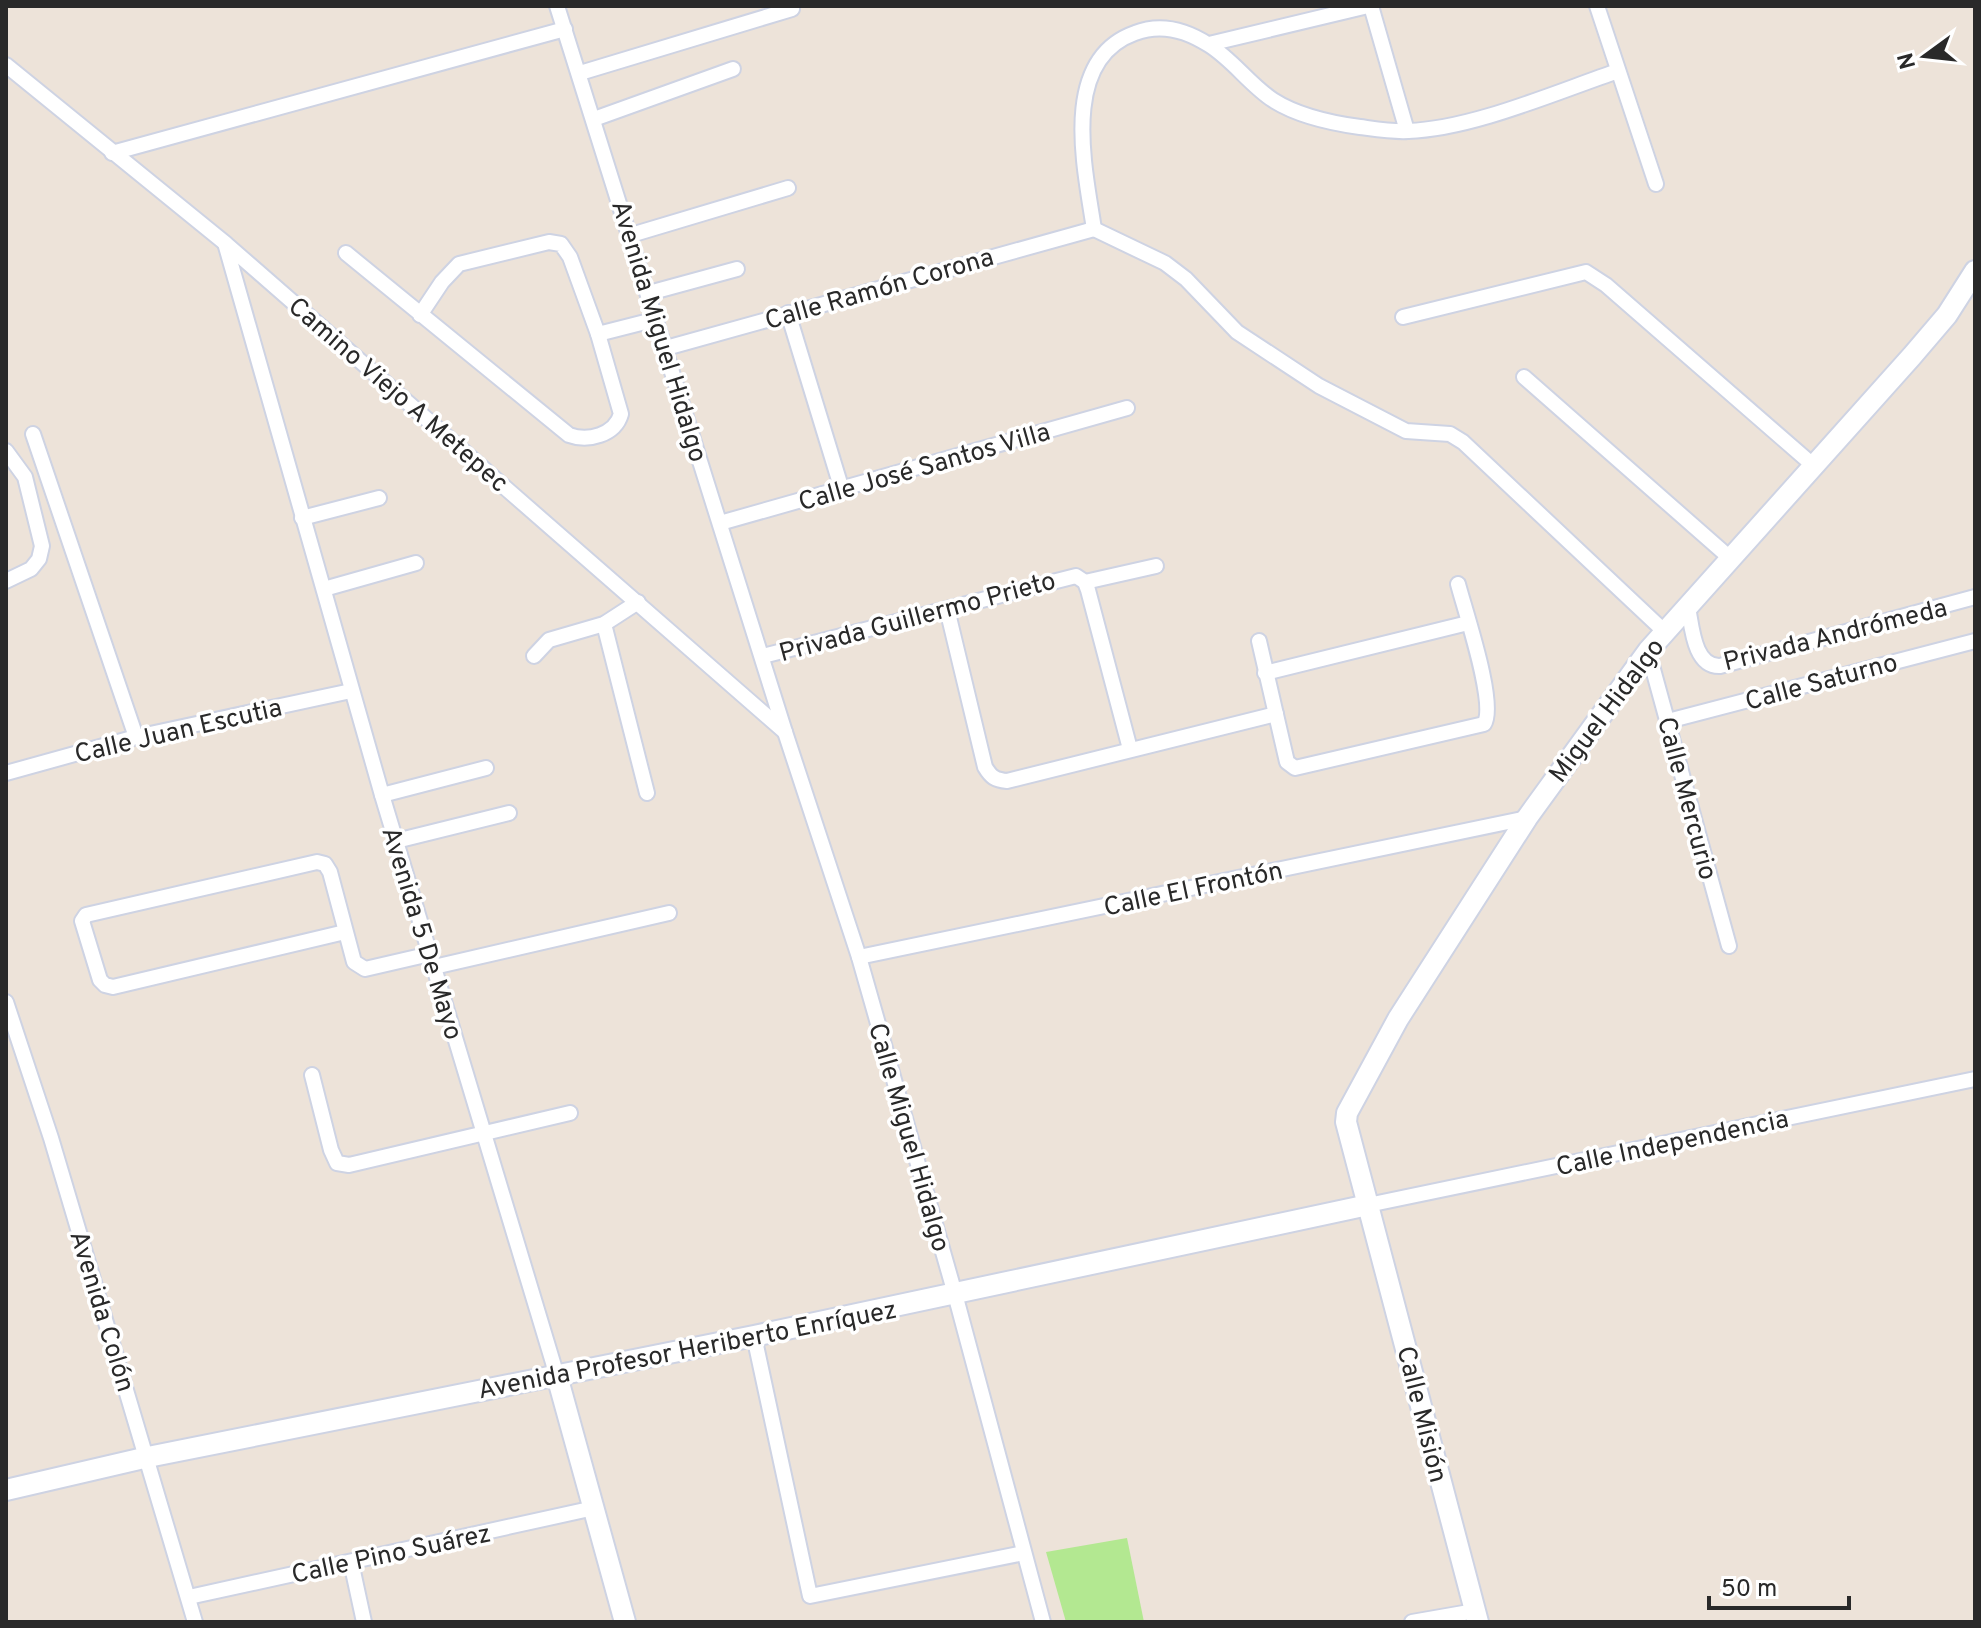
<svg xmlns="http://www.w3.org/2000/svg" width="1981" height="1628" viewBox="0 0 1981 1628" font-family="Overpass,sans-serif">
<rect width="100%" height="100%" fill="#ede3d9"/>
<polygon fill="#b3e891" points="1127,1538 1144,1622 1066,1622 1046,1552"/>
<g fill="none" stroke-linecap="round" stroke-linejoin="round">
<g stroke="#ced3e3" stroke-width="18">
<g id="street">
<polyline points="557,6 785,732 859,957 955,1294 1043,1622"/>
<polyline points="1371,6 1407,131"/>
<polyline points="1597,6 1656,184"/>
<polyline points="1209,44 1368,6"/>
<polyline points="6,65 225,243 785,732"/>
<polyline points="580,73 792,9"/>
<polyline points="594,119 733,69"/>
<polyline points="112,153 565,29"/>
<path d="M1094,229c-9,-60 -35,-169 41,-196 26,-10 51,-3 74,12 24,15 41,40 64,55 25,16 58,23 87,27 15,2 33,5 48,4 64,-2 148,-39 210,-60"/>
<polyline points="1094,229 1165,263 1186,279 1237,332 1319,386 1406,431 1450,434 1463,442 1665,632"/>
<polyline points="631,235 788,188"/>
<polyline points="225,243 382,795 557,1376"/>
<path d="M346,253l223,182c19,7 46,0 52,-21l-23,-80 -28,-77 -9,-13 -12,-2 -90,22 -17,18 -22,33"/>
<polyline points="649,293 737,269"/>
<polyline points="788,313 842,490"/>
<polyline points="1403,317 1586,272 1606,285 1814,466"/>
<polyline points="598,334 657,319"/>
<polyline points="666,348 1094,229"/>
<polyline points="1524,377 1730,558"/>
<polyline points="33,434 136,737"/>
<polyline points="6,451 25,477 42,546 39,559 31,569 6,581"/>
<polyline points="302,518 379,498"/>
<polyline points="720,523 1127,408"/>
<polyline points="1085,582 1156,566"/>
<polyline points="324,589 416,563"/>
<path d="M1688,607c4,20 6,60 32,59l255,-69"/>
<path d="M947,609l38,158c6,10 10,13 22,14l269,-67"/>
<polyline points="604,624 647,793"/>
<path d="M1259,641l28,121 8,6 189,-44c13,-19 -19,-113 -26,-140"/>
<polyline points="1648,651 1729,946"/>
<polyline points="534,656 549,640 604,624 638,602"/>
<polyline points="763,656 1076,576 1085,582 1088,590 1130,749"/>
<polyline points="1265,673 1468,623"/>
<polyline points="1668,721 1975,641"/>
<polyline points="6,773 136,737 351,691"/>
<polyline points="382,795 486,768"/>
<polyline points="396,841 509,813"/>
<polyline points="345,932 113,987 105,985 100,980 82,921 86,915 317,862 325,864 330,872 354,962 365,969 430,954"/>
<polyline points="859,957 1527,818"/>
<polyline points="434,967 669,913"/>
<polyline points="6,1002 51,1138 195,1622"/>
<polyline points="312,1075 331,1150 337,1163 349,1165 570,1113"/>
<polyline points="1368,1205 1975,1079"/>
<polyline points="754,1336 810,1596 1024,1553"/>
<polyline points="351,1562 364,1622"/>
<polyline points="189,1597 594,1508"/>
<polyline points="1412,1622 1475,1611"/>
</g>
</g>
<g stroke="#ced3e3" stroke-width="24">
<g id="secondary">
<polyline points="557,1376 625,1622"/>
<polyline points="6,1490 148,1457 754,1336 1368,1205"/>
<polyline points="1478,1622 1346,1122 1347,1113 1398,1019 1527,818 1648,651 1912,356 1947,315 1975,271"/>
</g>
</g>
<use href="#street" stroke="#fff" stroke-width="14"/>
<use href="#secondary" stroke="#fff" stroke-width="20"/>
</g>
<g text-anchor="middle" stroke-width="7" stroke-linejoin="round" paint-order="stroke">
<g font-size="26" fill="#292929" stroke="#fff">
<text transform="translate(879 288) rotate(-16)" y="9">Calle Ramón Corona</text>
<text transform="translate(660 331) rotate(73)" y="9">Avenida Miguel Hidalgo</text>
<text transform="translate(399 394) rotate(41)" y="9">Camino Viejo A Metepec</text>
<text transform="translate(924 466) rotate(-16)" y="9">Calle José Santos Villa</text>
<text transform="translate(917 616) rotate(-15)" y="9">Privada Guillermo Prieto</text>
<text transform="translate(1835 634) rotate(-14)" y="9">Privada Andrómeda</text>
<text transform="translate(1821 681) rotate(-15)" y="9">Calle Saturno</text>
<text transform="translate(1606 710) rotate(-53)" y="9">Miguel Hidalgo</text>
<text transform="translate(178 730) rotate(-13)" y="9">Calle Juan Escutia</text>
<text transform="translate(1688 798) rotate(75)" y="9">Calle Mercurio</text>
<text transform="translate(1193 888) rotate(-12)" y="9">Calle El Frontón</text>
<text transform="translate(423 933) rotate(73)" y="9">Avenida 5 De Mayo</text>
<text transform="translate(910 1137) rotate(74)" y="9">Calle Miguel Hidalgo</text>
<text transform="translate(1672 1142) rotate(-12)" y="9">Calle Independencia</text>
<text transform="translate(103 1311) rotate(73)" y="9">Avenida Colón</text>
<text transform="translate(687 1349) rotate(-11)" y="9">Avenida Profesor Heriberto Enríquez</text>
<text transform="translate(1423 1414) rotate(76)" y="9">Calle Misión</text>
<text transform="translate(391 1553) rotate(-12)" y="9">Calle Pino Suárez</text>
</g>
</g>
<rect width="1981" height="1628" fill="none" stroke="#292929" stroke-width="16"/>
<g transform="translate(1925 56) rotate(255)" stroke="#ffffff" stroke-width="6" paint-order="stroke">
<path d="M0-6L14 30L0 20L-14 30Z" fill="#292929"/>
<text y="-12" font-size="22" font-weight="bold" text-anchor="middle" fill="#292929">N</text>
</g>
<path d="M1709 1596v12h140v-12" fill="none" stroke="#292929" stroke-width="4"/>
<text x="1721" y="1596" font-size="24" fill="#292929" stroke="#ffffff" stroke-width="6" paint-order="stroke">50 m</text>
</svg>
